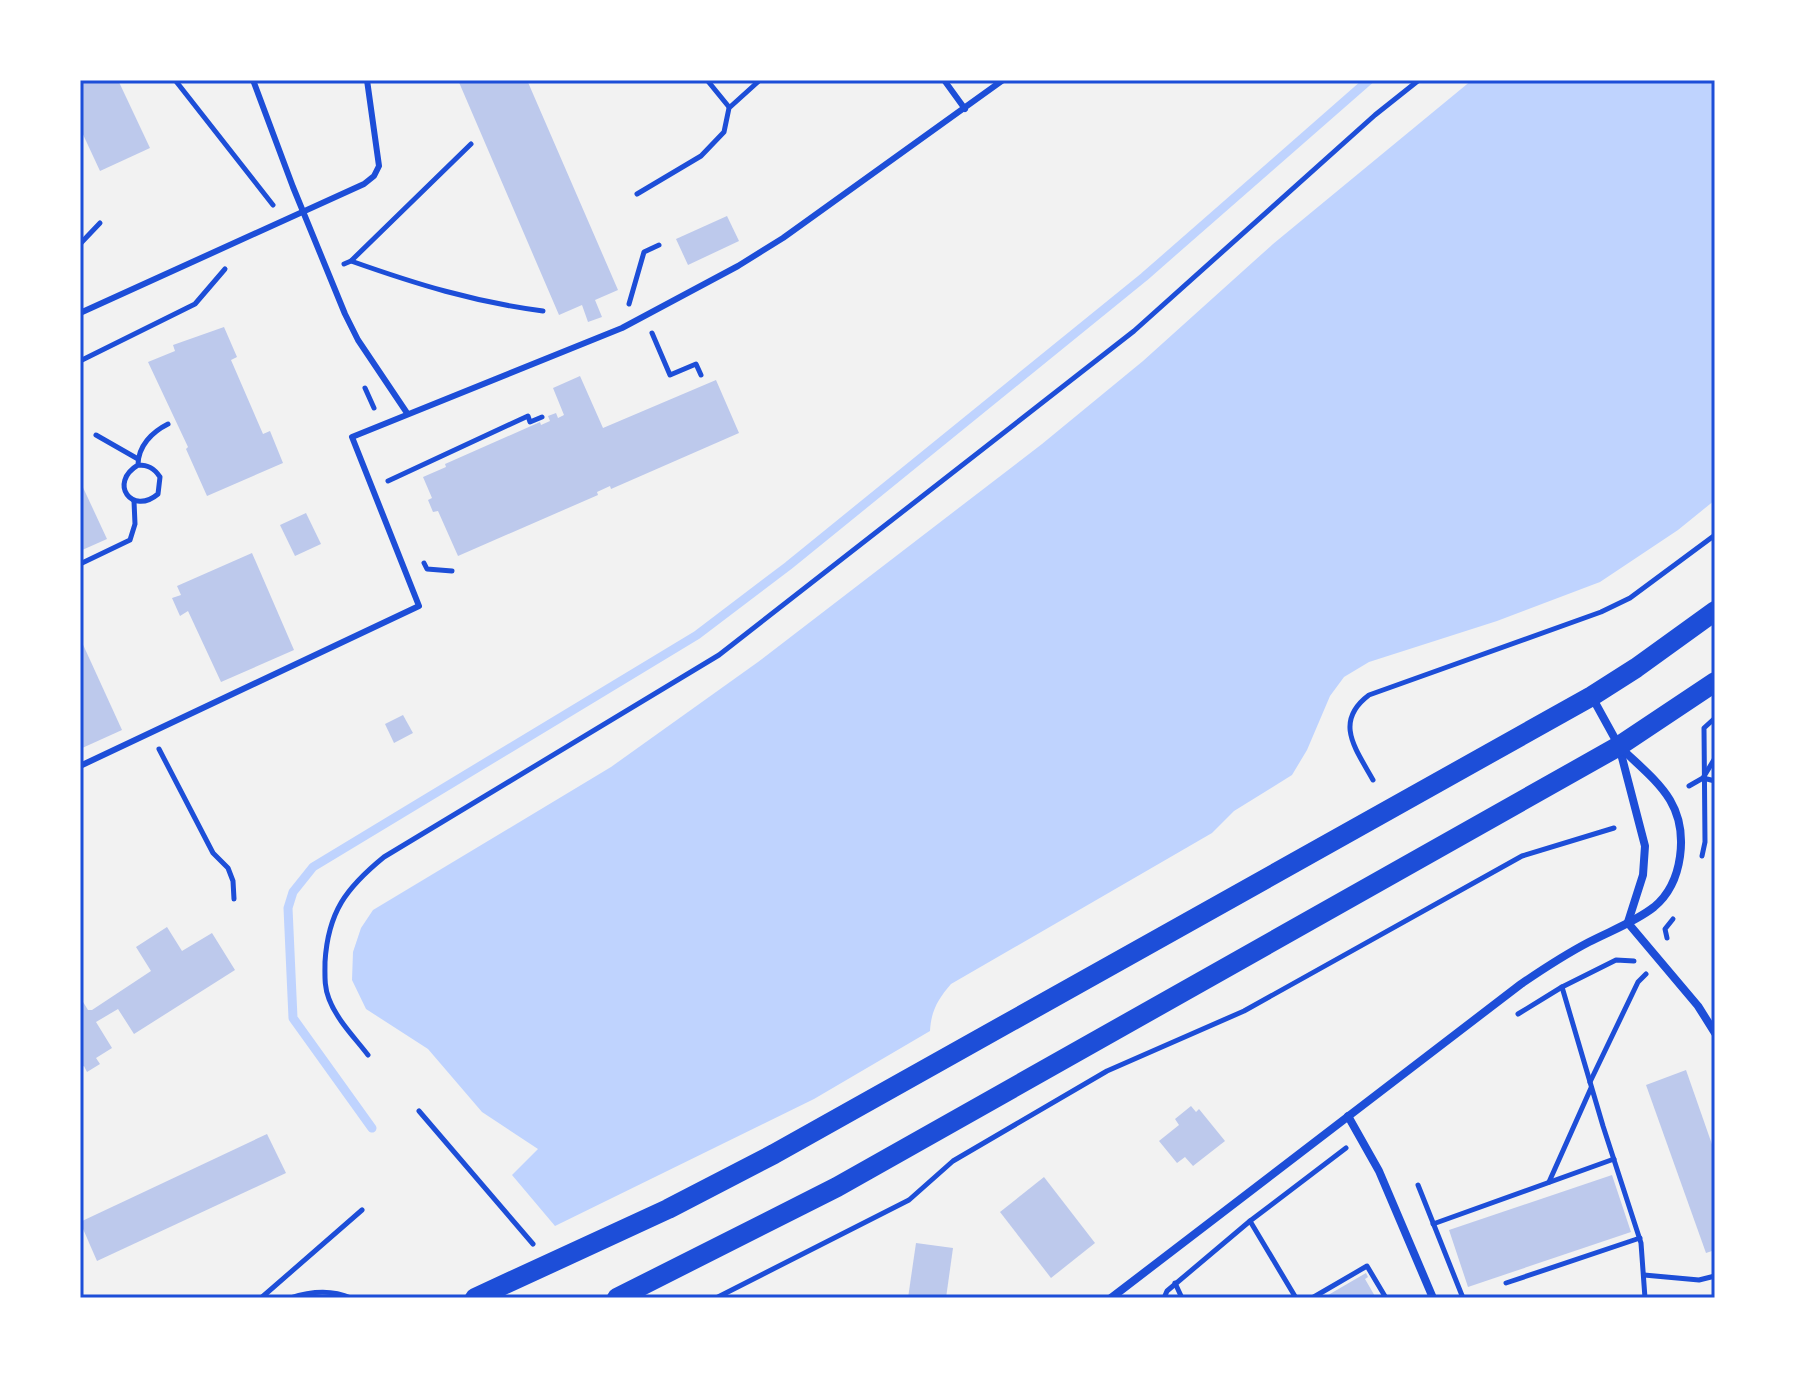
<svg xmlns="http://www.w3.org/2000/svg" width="1795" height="1378" viewBox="0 0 1795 1378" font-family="Overpass,sans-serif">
<rect width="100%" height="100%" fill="#f2f2f2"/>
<path fill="#bfd3fe" d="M1472,80h243v420l-37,30 -78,52 -103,39 -128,41 -25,15 -14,19 -23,54 -15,25 -58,36 -22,22 -261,151c-13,15 -20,27 -21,47l-116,68 -259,127 -43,-51 26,-26 -56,-37 -54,-63 -62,-40 -14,-29 1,-28 8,-24 12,-18 238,-143 147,-105 284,-218 101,-83 130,-117z"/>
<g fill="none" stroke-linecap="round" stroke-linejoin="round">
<polyline stroke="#bfd3fe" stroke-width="9" points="372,1128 293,1018 288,908 293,892 313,867 697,635 788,566 1144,277 1369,80"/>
</g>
<g fill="#bdc9ec">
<polygon points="80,80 118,80 150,148 100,171 80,128"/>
<polygon points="458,80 527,80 618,290 595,300 602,317 588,322 582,305 559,315"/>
<polygon points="727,216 739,241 688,265 676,239"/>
<polygon points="224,327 237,357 231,360 263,434 270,431 283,463 207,496 186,449 188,447 148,362 175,351 173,345"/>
<polygon points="580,376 603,428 716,380 739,433 611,489 610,486 597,492 598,495 458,556 438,511 433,512 428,500 432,498 423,477 446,467 445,464 540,422 541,425 550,421 548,416 556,413 558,418 564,415 553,388"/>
<polygon points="80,481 107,539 80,551"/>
<polygon points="306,513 321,544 295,556 280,525"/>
<polygon points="252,553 294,650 221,682 188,611 180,616 172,598 181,595 177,586"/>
<polygon points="80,638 122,730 80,749"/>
<polygon points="403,715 413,733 394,743 385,724"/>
<polygon points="167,927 182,951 212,933 235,970 134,1034 118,1009 96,1022 112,1048 96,1058 100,1064 87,1072 84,1066 80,1068 80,997 88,1010 92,1010 151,971 136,947"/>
<polygon points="1686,1070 1715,1153 1715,1250 1706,1253 1646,1085"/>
<polygon points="1191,1106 1196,1112 1199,1109 1225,1141 1193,1166 1185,1157 1177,1163 1159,1141 1179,1125 1175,1119"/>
<polygon points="267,1134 286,1173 97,1261 80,1222"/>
<polygon points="1612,1175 1631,1232 1468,1287 1449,1230"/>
<polygon points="1044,1177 1095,1243 1051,1278 1000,1212"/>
<polygon points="916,1243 953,1248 946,1298 908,1298"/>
<polygon points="1366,1273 1368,1277 1365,1279 1376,1298 1323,1298"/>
</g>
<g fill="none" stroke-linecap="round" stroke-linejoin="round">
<g stroke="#1d4ed8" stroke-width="5">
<polyline points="175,80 273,205"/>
<polyline points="707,80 729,107"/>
<polyline points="637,194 701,156 724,132 729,108 760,80"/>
<polyline points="80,244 100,223"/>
<path d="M351,261c65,23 123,41 192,50"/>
<polyline points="344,264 351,261 471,144"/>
<polyline points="629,304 644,252 659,245"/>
<polyline points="652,333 670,375 696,364 701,375"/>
<polyline points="80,361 195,304 225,269"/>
<polyline points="365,388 374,408"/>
<polyline points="96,435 138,459"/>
<path d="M138,465c10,0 16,3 22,12l-2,17c-26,22 -50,-11 -20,-29 0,-19 14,-33 30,-41"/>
<polyline points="388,481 528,416 530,422 542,417"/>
<polyline points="424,563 427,569 452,571"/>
<polyline points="80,564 130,540 135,524 134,501"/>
<polyline points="159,749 213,853 228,868 233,881 234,899"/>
<polyline points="1703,778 1715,781"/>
<path d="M1373,780c-17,-31 -40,-58 -4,-85l232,-83 29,-14 85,-63"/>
<polyline points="1689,786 1703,778 1715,758"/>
<polyline points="1702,856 1705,842 1704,728 1715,718"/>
<polyline points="1667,938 1665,929 1673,919"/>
<polyline points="1562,987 1603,1126 1641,1243 1645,1298"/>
<polyline points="1518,1014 1562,987 1616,960 1634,961"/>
<path d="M368,1055c-13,-17 -31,-35 -39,-56 -5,-12 -4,-24 -4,-37 3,-50 21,-74 59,-105l335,-202 415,-324 241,-216 44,-35"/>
<polyline points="1590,1082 1638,982 1646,974"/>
<polyline points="419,1111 533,1244"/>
<polyline points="1549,1182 1591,1088"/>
<polyline points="1418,1185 1463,1298"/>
<polyline points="1250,1221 1296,1298"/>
<polyline points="1433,1224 1614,1159"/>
<polyline points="1644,1275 1699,1280 1715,1276"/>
<polyline points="1175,1283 1182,1298"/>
<polyline points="1506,1283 1640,1238"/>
<polyline points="261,1298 362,1210"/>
<path d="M290,1298c21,-7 41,-9 61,0"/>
<polyline points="716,1298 909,1200 953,1161 1107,1071 1244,1011 1522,856 1614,828"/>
<polyline points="1164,1298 1167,1291 1250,1221 1346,1148"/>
<polyline points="1312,1298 1367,1266 1386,1298"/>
</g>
<g stroke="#1d4ed8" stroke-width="6">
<polyline points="253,80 293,187 345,314 358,340 407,413"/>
<polyline points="944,80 965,109"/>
<polyline points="80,313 364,184 374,176 379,166 367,80"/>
<polyline points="80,766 419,606 352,437 622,328 738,266 783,238 1003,80"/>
</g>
<g stroke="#1d4ed8" stroke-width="8">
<polyline points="1592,697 1619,746 1645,846 1643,875 1628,922"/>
<polyline points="1628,923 1698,1006 1715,1033"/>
<polyline points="1348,1116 1379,1171 1433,1298"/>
<path d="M1111,1298l410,-314c22,-15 45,-30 68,-42 21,-11 46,-20 65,-35 29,-24 35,-75 16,-107 -12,-20 -34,-37 -50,-53"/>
</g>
<g stroke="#1d4ed8" stroke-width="20">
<polyline points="475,1298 668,1209 774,1154 1592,696 1636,668 1715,611"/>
<polyline points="617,1298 837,1187 1619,746 1715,682"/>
</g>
</g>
<rect width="1795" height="1378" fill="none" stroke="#ffffff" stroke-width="164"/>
<rect x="82" y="82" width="1631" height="1214" fill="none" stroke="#1d4ed8" stroke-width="3"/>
</svg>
